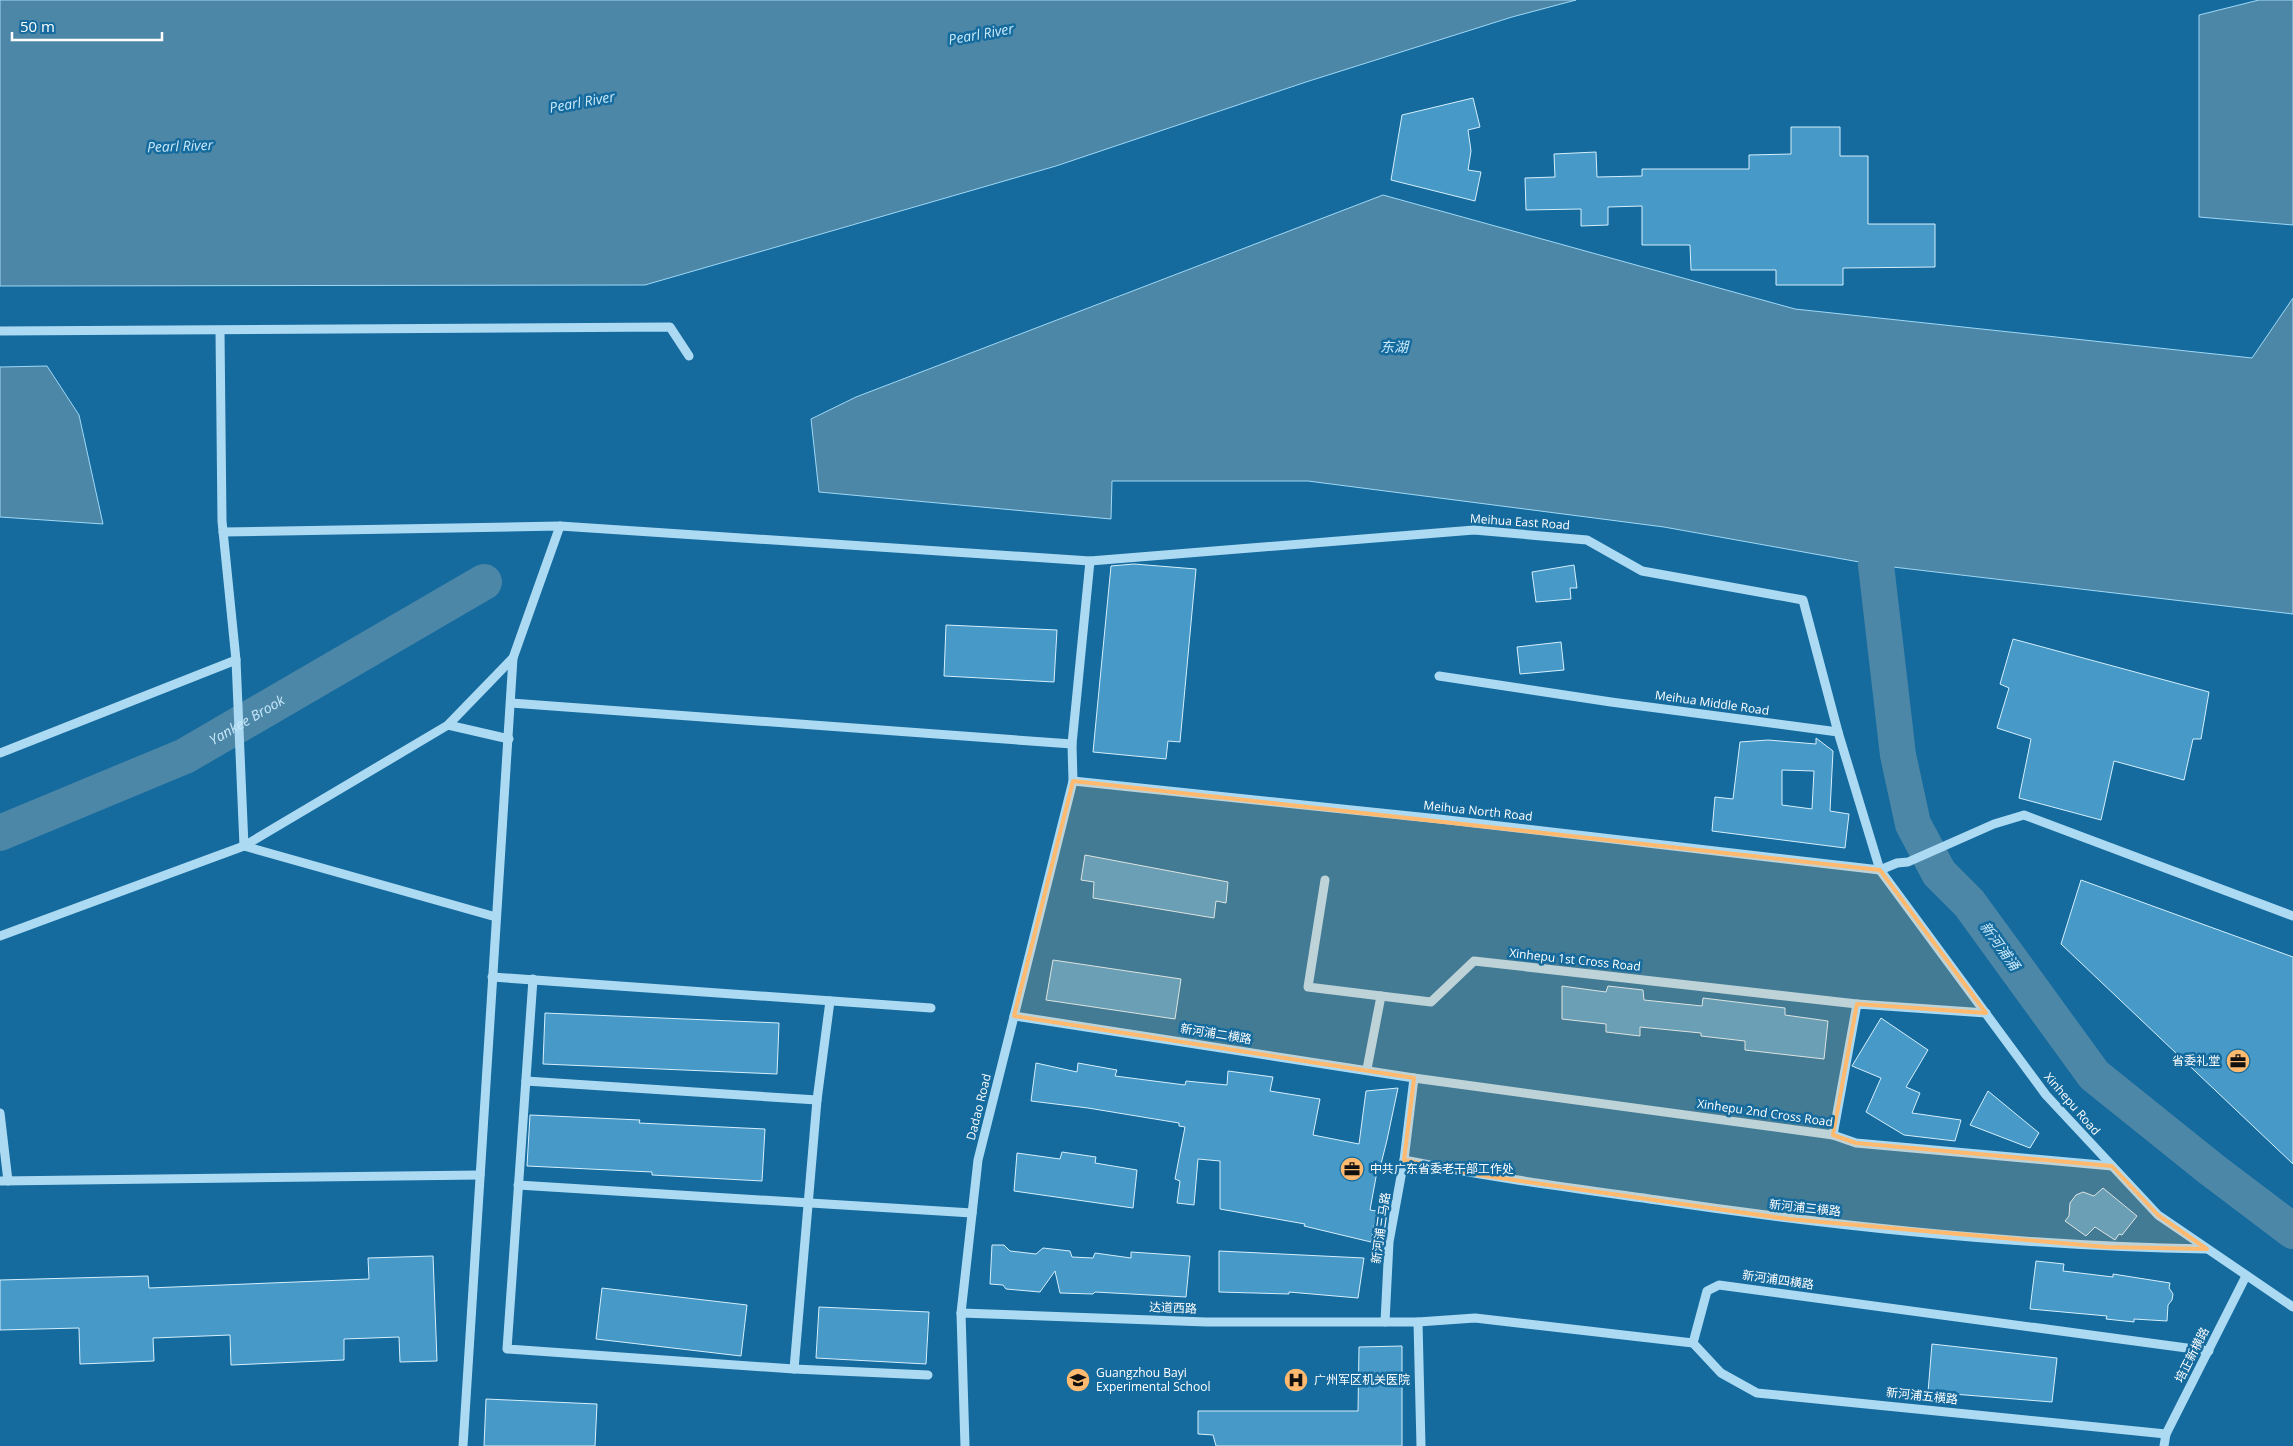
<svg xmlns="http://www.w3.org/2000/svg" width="2293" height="1446" viewBox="0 0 2293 1446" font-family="'Open Sans','Noto Sans SC',sans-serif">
<rect width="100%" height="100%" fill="#156b9e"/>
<g fill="#4d87a8" stroke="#9fd8f6">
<polygon points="0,0 1576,0 1512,17 1306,82 1056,166 645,285 0,286"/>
<polygon points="2259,0 2293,0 2293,225 2199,217 2199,15"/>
<polygon points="1383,195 1795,309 2252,358 2293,298 2293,614 1876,565 1664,527 1308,481 1112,481 1111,519 819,492 811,419 856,397"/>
<polygon points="47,366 79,415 103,524 0,517 0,367"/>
</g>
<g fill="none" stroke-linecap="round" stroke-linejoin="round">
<g stroke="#4d87a8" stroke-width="36">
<polyline points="1876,565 1898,755 1913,824 1939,873 1969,903 2094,1075 2211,1169 2293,1231"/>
<path id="s1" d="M0,833l185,-77 299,-174"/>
</g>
</g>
<g fill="#4799c7" stroke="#d5effd" fill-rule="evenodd">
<polygon points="1473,98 1480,127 1468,130 1471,151 1468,170 1481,172 1475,201 1391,180 1402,115"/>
<polygon points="1791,127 1840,127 1840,156 1868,156 1868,224 1935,224 1935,267 1843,268 1843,285 1776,285 1776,270 1691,270 1690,245 1642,245 1642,206 1608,207 1608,225 1581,226 1581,209 1526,210 1525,178 1555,177 1554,154 1596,152 1597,177 1642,176 1642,169 1749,169 1749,155 1791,154"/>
<polygon points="1134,564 1196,569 1180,742 1168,741 1166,759 1093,752 1111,566"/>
<polygon points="1574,565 1577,588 1570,588 1571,599 1536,602 1532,572"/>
<polygon points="946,625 1057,630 1054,682 944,676"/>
<polygon points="2013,639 2209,692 2201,739 2193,739 2184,780 2114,761 2101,820 2019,798 2031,739 1997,728 2009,688 2000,684"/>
<polygon points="1561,642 1564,670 1520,674 1517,647"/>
<path d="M1816,738l17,13 -3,60 19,3 -4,34 -133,-17 3,-34 18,2 7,-57 28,-2 48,4zM1782,770l32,1 -2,38 -30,-4z"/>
<polygon points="1085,855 1228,882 1226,903 1216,901 1214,918 1093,898 1094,882 1081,880"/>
<polygon points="2081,880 2293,957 2293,1164 2061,944"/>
<polygon points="1053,960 1181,979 1175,1019 1046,1000"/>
<polygon points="1562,986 1606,992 1608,986 1643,990 1644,1000 1702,1006 1703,998 1785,1008 1785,1015 1828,1021 1824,1059 1745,1050 1745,1041 1701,1036 1701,1033 1640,1027 1640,1036 1606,1032 1606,1024 1562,1019"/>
<polygon points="545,1013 779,1023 777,1074 543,1064"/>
<polygon points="1881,1018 1928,1050 1906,1087 1920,1093 1912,1113 1961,1120 1955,1141 1904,1135 1866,1112 1881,1078 1852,1066"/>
<polygon points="1036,1063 1077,1072 1078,1063 1117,1070 1115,1076 1185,1085 1186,1081 1227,1085 1228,1071 1273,1077 1270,1091 1320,1099 1313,1135 1359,1144 1366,1091 1398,1088 1387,1140 1381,1164 1378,1166 1370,1210 1377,1211 1371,1242 1304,1226 1305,1224 1220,1209 1220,1161 1198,1159 1194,1205 1177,1203 1180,1181 1175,1179 1185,1127 1179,1126 1179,1123 1088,1108 1031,1101"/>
<polygon points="1988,1091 2039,1133 2030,1148 1970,1125"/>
<polygon points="530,1115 640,1120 639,1123 765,1129 762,1181 652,1175 652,1172 527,1166"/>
<polygon points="1062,1152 1096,1157 1095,1163 1137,1170 1133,1208 1014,1191 1017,1153 1060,1159"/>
<polygon points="2103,1188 2137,1216 2122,1235 2119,1234 2115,1240 2095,1227 2086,1236 2065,1221 2069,1216 2070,1203 2076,1195 2083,1192 2094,1196"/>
<polygon points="992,1245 1004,1245 1010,1251 1036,1254 1043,1248 1070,1251 1072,1257 1093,1258 1095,1253 1131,1258 1131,1252 1190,1256 1186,1297 1095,1292 1093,1294 1060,1293 1055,1271 1040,1292 1006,1289 1003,1285 990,1284"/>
<polygon points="1219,1251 1364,1258 1358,1298 1289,1292 1289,1294 1219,1292"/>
<polygon points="433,1256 437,1361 400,1362 399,1337 344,1339 344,1360 231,1365 230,1335 153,1338 154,1361 80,1364 79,1328 0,1330 0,1280 148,1276 149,1288 369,1279 368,1258"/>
<polygon points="2036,1261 2064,1264 2063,1271 2113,1277 2113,1274 2170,1283 2169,1288 2173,1294 2172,1300 2168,1305 2167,1321 2134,1319 2134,1322 2106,1319 2107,1316 2030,1309"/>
<polygon points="602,1288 747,1305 741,1356 596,1339"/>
<polygon points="819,1307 929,1312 926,1364 816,1358"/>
<polygon points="1932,1344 2057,1358 2052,1402 1928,1392"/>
<polygon points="1402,1346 1402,1446 1216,1446 1213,1435 1198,1434 1198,1411 1358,1411 1359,1347"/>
<polygon points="486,1399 597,1404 595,1446 484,1446"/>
</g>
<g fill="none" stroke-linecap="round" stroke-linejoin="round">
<g stroke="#addaf3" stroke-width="9">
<polyline points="0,331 670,327 689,356"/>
<polyline points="220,331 222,521 236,660 244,846 496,917"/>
<polyline points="223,532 560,526 1090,561 1474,530 1587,540 1642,571 1803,600 1838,732"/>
<polyline points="1439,676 1611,702 1838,732 1880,870 2046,1095 2158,1215 2293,1307"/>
<polyline points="511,703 1072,744 1073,781 978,1160 961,1313 965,1446"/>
<polyline points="448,725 509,739"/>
<polyline points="1072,744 1090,561"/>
<polyline points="0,753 236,660"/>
<polyline points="1073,781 1439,819 1880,870 1897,863 1908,862 1994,824 2024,815 2293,916"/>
<polyline points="1325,880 1308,987 1381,996"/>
<polyline points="0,936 244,846 448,725 513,658"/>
<polyline points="492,977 931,1008"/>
<polyline points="533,979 507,1349 794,1369 928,1375"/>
<polyline points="1014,1016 1414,1078 1833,1135 1856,1143 2112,1166"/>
<polyline points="1367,1069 1381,996 1431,1002 1474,961 1857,1004"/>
<polyline points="526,1081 817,1100"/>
<polyline points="0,1113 8,1181"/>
<polyline points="1833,1135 1857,1004 1986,1013"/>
<path d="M1404,1160c84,17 168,28 253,40 182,27 366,46 549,49"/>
<polyline points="0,1181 480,1175"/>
<polyline points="518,1185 972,1213"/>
<polyline points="961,1313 1206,1322 1418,1322 1475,1318 1693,1343"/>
<polyline points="1385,1322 1389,1242 1404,1160 1414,1078"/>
<polyline points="1418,1322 1421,1446"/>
<polyline points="1693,1343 1707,1291 1719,1285 2209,1351"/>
<polyline points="1693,1343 1721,1373 1757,1393 2166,1434"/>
<polyline points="794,1369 817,1100 830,1001"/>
<polyline points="463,1446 513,658 560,526"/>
<polyline points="2164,1446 2166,1434 2246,1276"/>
</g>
</g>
<path fill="#ffba6f" fill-opacity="0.2" stroke="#ffba6f" stroke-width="4" stroke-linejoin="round" d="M1073,781l807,89 106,143 -129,-9 -24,131 23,8 256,23 46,49 49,34 -101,-2 -318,-28 -309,-44 -75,-15 10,-82 -400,-62z"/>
<defs>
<g id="office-disc" transform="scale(1.25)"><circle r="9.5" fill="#ffba6f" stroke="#156b9e"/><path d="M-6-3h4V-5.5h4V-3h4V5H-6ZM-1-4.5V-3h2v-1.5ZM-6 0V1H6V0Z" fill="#111"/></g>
<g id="school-disc" transform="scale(1.25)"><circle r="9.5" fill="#ffba6f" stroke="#156b9e"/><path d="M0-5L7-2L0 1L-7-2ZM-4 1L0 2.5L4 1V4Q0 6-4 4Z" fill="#111"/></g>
<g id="hospital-disc" transform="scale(1.25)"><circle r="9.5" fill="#ffba6f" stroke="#156b9e"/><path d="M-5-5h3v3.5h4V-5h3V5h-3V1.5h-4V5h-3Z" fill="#111"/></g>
</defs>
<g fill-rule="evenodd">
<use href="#office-disc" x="2238" y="1061"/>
<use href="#office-disc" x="1352" y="1169"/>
<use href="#school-disc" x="1078" y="1380"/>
<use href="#hospital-disc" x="1296" y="1380"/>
</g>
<g text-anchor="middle" stroke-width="5" stroke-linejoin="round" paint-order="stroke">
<g font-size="12" fill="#fff" stroke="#156b9e">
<text transform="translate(1520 522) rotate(4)" y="4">Meihua East Road</text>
<text transform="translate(1712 703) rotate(8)" y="4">Meihua Middle Road</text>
<text transform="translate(1478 811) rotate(6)" y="4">Meihua North Road</text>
<text transform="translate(1575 960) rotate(6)" y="4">Xinhepu 1st Cross Road</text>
<text transform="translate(1216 1034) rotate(9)" y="4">新河浦二横路</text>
<text transform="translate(2072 1104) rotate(49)" y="4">Xinhepu Road</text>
<text transform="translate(979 1107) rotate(-76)" y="4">Dadao Road</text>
<text transform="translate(1765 1113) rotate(8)" y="4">Xinhepu 2nd Cross Road</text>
<text transform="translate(1805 1208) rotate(6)" y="4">新河浦三横路</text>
<text transform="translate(1381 1228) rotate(-82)" y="4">新河浦三马路</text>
<text transform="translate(1778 1280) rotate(8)" y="4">新河浦四横路</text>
<text transform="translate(1173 1308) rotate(2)" y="4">达道西路</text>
<text transform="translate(2192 1355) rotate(-63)" y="4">培正新横路</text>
<text transform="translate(1922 1396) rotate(6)" y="4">新河浦五横路</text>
</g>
<g font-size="12" fill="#fff" stroke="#156b9e" text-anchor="start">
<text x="2220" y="1065" text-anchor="end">省委礼堂</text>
<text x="1370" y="1173">中共广东省委老干部工作处</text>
<text x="1096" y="1377">Guangzhou Bayi<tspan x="1096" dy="14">Experimental School</tspan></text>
<text x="1314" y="1384">广州军区机关医院</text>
</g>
<g font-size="14" font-style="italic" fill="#c8e9fa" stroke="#156b9e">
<text transform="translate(981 34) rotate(-10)" y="5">Pearl River</text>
<text transform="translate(582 102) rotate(-10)" y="5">Pearl River</text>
<text transform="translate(180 146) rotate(-2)" y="5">Pearl River</text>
<text x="1394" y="352">东湖</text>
<text dy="5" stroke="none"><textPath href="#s1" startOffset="272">Yankee Brook</textPath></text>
<text transform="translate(2000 946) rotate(54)" y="5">新河浦涌</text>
</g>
</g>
<path d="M12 32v8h150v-8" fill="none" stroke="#ffffff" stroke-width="2.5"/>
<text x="20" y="32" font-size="15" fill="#ffffff" stroke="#156b9e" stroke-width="4" paint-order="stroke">50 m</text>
</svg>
